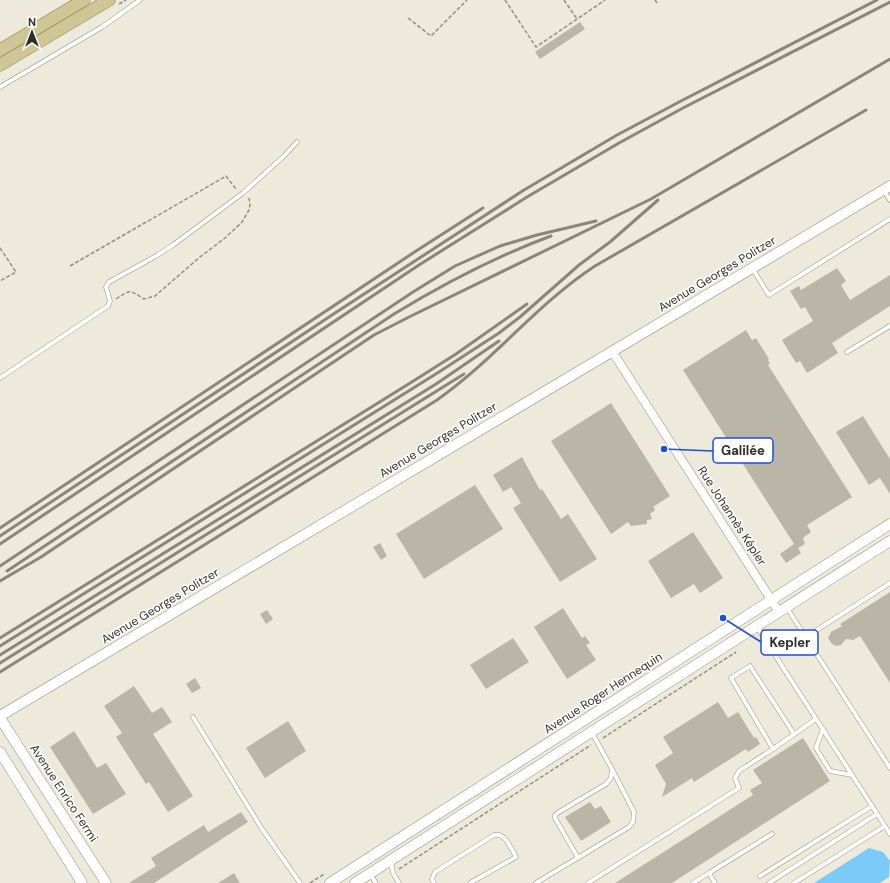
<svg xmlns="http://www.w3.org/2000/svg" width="890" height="883" viewBox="0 0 890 883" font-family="'DM Sans',sans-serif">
<rect width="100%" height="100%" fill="#edeadb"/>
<polygon fill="#7bcbf9" points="869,848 883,852 890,861 889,877 880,883 814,883"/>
<g fill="#b9b6a8">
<polygon points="580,22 585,29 540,59 535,52"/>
<polygon points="837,268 846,281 841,285 850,300 890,275 890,306 832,343 838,353 807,373 800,361 796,363 782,340 813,321 805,307 801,309 790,291 799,286 801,290"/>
<polygon points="746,330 752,340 756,338 769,359 768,360 770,364 768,365 852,497 807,525 811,532 803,538 805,544 798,548 801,553 786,563 780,554 794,544 683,370"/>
<polygon points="611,403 670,496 653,507 655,510 650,514 652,519 647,520 647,524 631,526 628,522 611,534 551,441"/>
<polygon points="863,416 890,459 890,494 880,478 869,485 836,432"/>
<polygon points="522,457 540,490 542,489 561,519 568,514 597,559 560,582 513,508 521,503 511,487 503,492 493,475"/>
<polygon points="475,485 503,529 424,579 396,534"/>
<polygon points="693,532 723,578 700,593 694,584 671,598 648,561"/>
<polygon points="380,543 387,556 381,560 373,547"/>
<polygon points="890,592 890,683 860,636 853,640 846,639 841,645 836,646 832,644 828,638 831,632 842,626 840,624"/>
<polygon points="563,608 582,638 585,636 590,643 586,645 596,660 567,679 534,627"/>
<polygon points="267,610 273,619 266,624 260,614"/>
<polygon points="513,638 529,662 486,689 470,665"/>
<polygon points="195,678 201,688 192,693 186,684"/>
<polygon points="134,686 152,713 162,707 172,722 153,734 193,796 168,812 149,782 146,784 116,737 122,733 104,706"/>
<polygon points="718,702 728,718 738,712 754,738 756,737 760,744 748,752 746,749 694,782 692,778 662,797 666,784 655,765 673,753 663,737"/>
<polygon points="288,721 306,751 265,778 246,748"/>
<polygon points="74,731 97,768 106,763 126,794 93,814 50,747"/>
<polygon points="803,738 830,781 672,883 615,883 753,795 750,790 762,783 753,770"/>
<polygon points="590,802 595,809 601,806 611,822 581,841 565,817"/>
<polygon points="241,812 248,822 154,883 129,883 156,866 151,858 204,825 208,832"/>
<polygon points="234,873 240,883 218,883"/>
</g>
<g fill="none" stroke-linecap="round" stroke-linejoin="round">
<g stroke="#959284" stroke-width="5">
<g id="service">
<polyline points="0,87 102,27 140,0"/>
<polyline points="884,191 890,200"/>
<polyline points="752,268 769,295 890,219"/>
<polyline points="847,352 890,326"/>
<polyline points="0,378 108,306 110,301 106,287 109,282 156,256 173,245 243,193 284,156 297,142"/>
<polyline points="787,608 890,768"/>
<polyline points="757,627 890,834"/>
<polyline points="806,637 890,583"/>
<polyline points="193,717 262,829 300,883"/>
<polyline points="823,729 816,748 830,771 852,775"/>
<polyline points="592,733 612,769"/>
<polyline points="794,734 750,666 731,678 773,749 816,719"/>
<polyline points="391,861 393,873 399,883"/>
<polyline points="709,873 772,834"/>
<polyline points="370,874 376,883"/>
<polyline points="760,876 872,806"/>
<path d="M434,883l-2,-4 3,-7 59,-37c12,-2 16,12 22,22l-46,26"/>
<polyline points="536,883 629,827 633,822 634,812 612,769 611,778 606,784 559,812 555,815 555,818 578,858"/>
<polyline points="588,883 739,788 735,778 739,771 773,749"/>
<polyline points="693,883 709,873 715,883"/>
<polyline points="769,883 877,814"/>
<polyline points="794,883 885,826"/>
</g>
</g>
<g stroke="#959284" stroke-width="9">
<polyline id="minor" points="612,351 779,612"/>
</g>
<g stroke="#959284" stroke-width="11">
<g id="tertiary">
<polyline points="0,716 890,186"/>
<polyline points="0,718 106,883"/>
<polyline points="0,752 82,883"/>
<polyline points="330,883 890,524"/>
<polyline points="355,883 890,541"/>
</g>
</g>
<g stroke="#837742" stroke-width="13">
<g id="primary">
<polyline points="0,50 84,0"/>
<polyline points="0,65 109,0"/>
</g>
</g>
<g stroke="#928f85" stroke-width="1.5" stroke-dasharray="4 2" stroke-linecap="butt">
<polyline points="505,0 536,47 605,0"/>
<polyline points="564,0 577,19"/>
<polyline points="655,0 657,3"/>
<polyline points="119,4 126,0"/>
<polyline points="408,18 431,36 467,0"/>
<polyline points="0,248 16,272 0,281"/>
<polyline points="70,266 226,176 236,189"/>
<path d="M116,299c15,-10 13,-9 28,0l11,-3 45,-39 25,-19 17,-16 7,-12 1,-6 -1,-6"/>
<polyline points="603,738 736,652"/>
<polyline points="399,869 591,745"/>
<polyline points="310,883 324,874"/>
</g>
<use href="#service" stroke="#fff" stroke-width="4"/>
<use href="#minor" stroke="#fff" stroke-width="8"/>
<use href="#tertiary" stroke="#fff" stroke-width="10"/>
<use href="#primary" stroke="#cfc595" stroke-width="12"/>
<g stroke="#89877d" stroke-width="3">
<polyline points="0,528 413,253 483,208"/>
<polyline points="0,536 335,313 524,190 617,135 681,101 877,0"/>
<polyline points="0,544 419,265 527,197 619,143 683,108 890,2"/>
<polyline points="0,566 413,292 455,266 500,246 537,235 596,221"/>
<path d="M7,571l387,-257c51,-31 100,-57 157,-78"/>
<polyline points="0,581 41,557 374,335 409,317 651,199 890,59"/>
<polyline points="0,638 415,380 456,354 527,304"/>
<polyline points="0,646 439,372 499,333 520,317 579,265 610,242 658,200"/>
<polyline points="0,655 436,384 499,341"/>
<polyline points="0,663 464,374"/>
<path d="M0,672l437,-272c57,-40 100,-96 158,-134l271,-156"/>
</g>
</g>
<g text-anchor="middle" stroke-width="3" stroke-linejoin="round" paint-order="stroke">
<g font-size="12" fill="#302e29" stroke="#fff">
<text transform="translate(717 274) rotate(-31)" y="4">Avenue Georges Politzer</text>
<text transform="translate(438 440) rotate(-31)" y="4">Avenue Georges Politzer</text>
<text transform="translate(732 516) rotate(57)" y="4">Rue Johannès Képler</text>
<text transform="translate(160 606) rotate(-31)" y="4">Avenue Georges Politzer</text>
<text transform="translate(603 693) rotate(-33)" y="4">Avenue Roger Hennequin</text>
<text transform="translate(64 793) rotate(57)" y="4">Avenue Enrico Fermi</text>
</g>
</g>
<path fill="none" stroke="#1d4ed8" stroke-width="1.5" d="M664 449L713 451M723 618L761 642"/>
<g fill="#1d4ed8" stroke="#fff" stroke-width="1.5">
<circle cx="664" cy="449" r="4"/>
<circle cx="723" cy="618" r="4"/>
</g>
<g fill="#fff" stroke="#1d4ed8" stroke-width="1.5">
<rect x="713" y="438" width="60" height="25" rx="4"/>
<rect x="761" y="630" width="57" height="25" rx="4"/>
</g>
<g font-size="13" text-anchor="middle" font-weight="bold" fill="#302e29">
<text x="743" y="455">Galilée</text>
<text x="790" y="647">Kepler</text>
</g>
<g transform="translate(32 32)" stroke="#ffffff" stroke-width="3" paint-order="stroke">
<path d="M0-3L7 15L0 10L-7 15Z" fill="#302e29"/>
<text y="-6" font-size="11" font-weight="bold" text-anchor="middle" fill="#302e29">N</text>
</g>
</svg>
